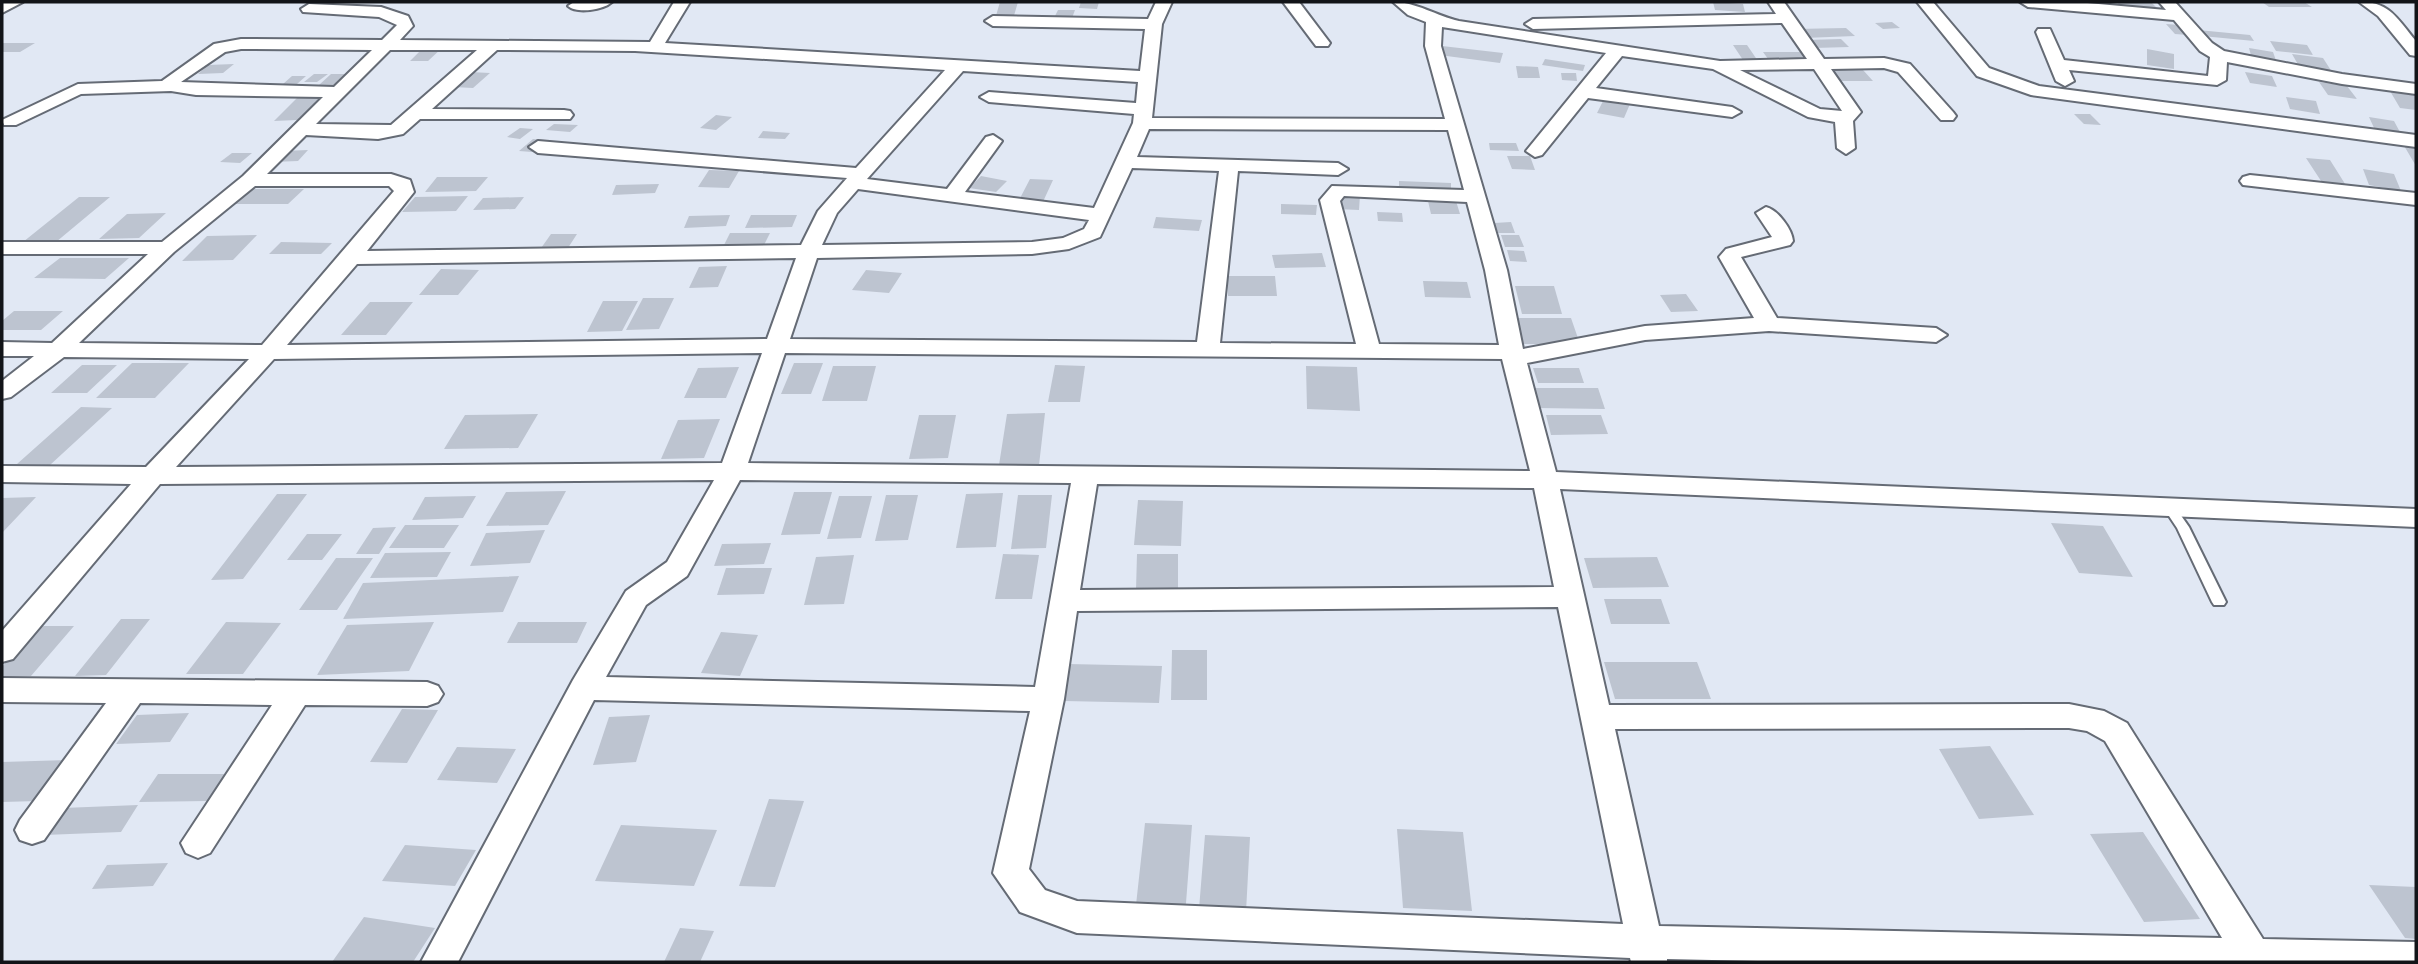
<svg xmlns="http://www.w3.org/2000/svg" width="2418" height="964" font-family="'Zilla Slab',serif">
	<rect width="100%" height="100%" fill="#e1e8f4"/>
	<path fill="#bdc4d0" d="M1000 2H1018L1013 19H995Z
		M1081 2H1099L1097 9 1079 8Z
		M1713 2 1743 4 1745 12 1715 10Z
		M2117 2H2151L2158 9 2121 7Z
		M2262 2H2304L2312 7H2269Z
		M1058 10H1075L1072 18H1054Z
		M1892 22 1900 28 1883 29 1875 23Z
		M2166 24 2180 25 2188 35 2175 34Z
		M1846 28 1855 36 1804 38 1795 29Z
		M2198 30 2250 35 2254 41 2202 36Z
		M1841 39 1849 47 1814 48 1806 40Z
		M2270 41 2307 45 2313 55 2276 51Z
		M2 43H35L20 52H2Z
		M1733 45H1747L1760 64 1745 63Z
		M1442 46 1503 53 1500 63 1439 55Z
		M423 48H442L428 61H410Z
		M2249 48 2273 52 2278 66 2253 63Z
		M2147 49 2174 54V69L2147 65Z
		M1763 52H1803L1811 63H1771Z
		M2292 54 2323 58 2332 72 2300 68Z
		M1545 59 1585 65 1583 71 1542 65Z
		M234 64 223 73 198 74 208 65Z
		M1516 66 1538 67 1540 78H1518Z
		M1826 70H1863L1873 81H1836Z
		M470 72 490 73 473 88 453 87Z
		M2245 72 2272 76 2277 87 2250 83Z
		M1561 73H1576L1577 81 1562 80Z
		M314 74H328L317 82H304Z
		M331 74H350L338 85H319Z
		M292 76H306L297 84H283Z
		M2319 82 2347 86 2357 99 2328 95Z
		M2390 91 2416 95V110L2400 108Z
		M300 95H323L297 120 274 121Z
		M2286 97 2316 101 2320 114 2290 109Z
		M1604 99 1630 104 1624 118 1597 113Z
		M2074 114H2090L2101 125 2084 124Z
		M716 115 732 117 716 130 700 128Z
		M2369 117 2394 121 2401 134 2375 130Z
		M554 124 578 125 570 132 546 130Z
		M520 128 533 129 520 139 507 137Z
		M763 131 790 133 785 139 758 138Z
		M533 139 546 140 532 152 519 151Z
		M1489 143H1516L1519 151 1490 150Z
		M2403 144 2416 146V166Z
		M308 150 298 161 273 162 284 151Z
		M232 153H252L240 163 220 162Z
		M1507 156H1530L1535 170 1512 169Z
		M2306 158 2330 160 2347 187 2323 184Z
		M2363 169 2394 174 2401 191 2369 185Z
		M709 170 739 171 729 188 698 187Z
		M981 176 1007 181 996 192 969 188Z
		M437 177H488L476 191 425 192Z
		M1030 179 1053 180 1041 206 1017 204Z
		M1399 181 1451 183V192L1399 189Z
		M659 184 655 193 612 195 616 185Z
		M246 189H304L288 204H229Z
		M1338 194 1360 195 1359 210 1337 209Z
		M468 196 456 211 402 212 415 197Z
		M79 197H110L56 242H23Z
		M524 197 515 209 473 210 483 198Z
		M1428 201H1456L1460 214H1431Z
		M1281 204 1317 205 1316 215 1281 214Z
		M1377 212 1402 213 1403 222 1378 221Z
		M166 213 139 238 99 239 127 214Z
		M730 215 726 226 684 228 689 216Z
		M751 215H797L792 227 745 228Z
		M1156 217 1202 220 1199 231 1153 228Z
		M1511 222 1515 233H1498L1494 223Z
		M730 233H770L762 249H722Z
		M551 234H577L566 251H539Z
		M257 235 233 260 182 261 207 236Z
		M1501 235H1519L1524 247H1505Z
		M281 242 332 243 321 254H269Z
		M1507 250 1524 251 1527 262 1510 261Z
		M1322 253 1326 267 1275 268 1272 255Z
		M60 258H129L105 279 34 278Z
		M727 266 718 287 689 288 699 267Z
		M441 269 479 270 458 295H419Z
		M866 270 902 273 889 293 852 290Z
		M1227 276H1275L1277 296H1228Z
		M1423 281 1467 282 1471 298 1425 297Z
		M1515 286H1554L1562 314H1522Z
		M1686 294 1698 311 1671 312 1660 295Z
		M643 298H674L659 329 626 330Z
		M603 301H638L622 331 587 332Z
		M370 302H413L386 335H341Z
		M14 311H63L41 330H2V321Z
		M1513 318H1571L1580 344H1521Z
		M132 363H189L155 398H96Z
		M794 363H823L811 394H781Z
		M82 365H117L87 393H51Z
		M1055 365 1085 366 1080 402H1048Z
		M833 366H876L867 401H822Z
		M1306 366 1357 367 1360 411 1307 409Z
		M739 367 726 398H684L698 368Z
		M1533 368H1579L1584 383H1538Z
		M1532 388H1598L1605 409 1538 408Z
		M81 407 112 408 50 465 17 464Z
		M1045 413 1039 465H999L1007 414Z
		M538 414 518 448 444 449 465 415Z
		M919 415H956L948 458 909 459Z
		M1546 415H1601L1608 434 1551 435Z
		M720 419 704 458 661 459 678 420Z
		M566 491 548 525 486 526 506 492Z
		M794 492H832L820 534 781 535Z
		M1003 493 996 547 956 548 966 494Z
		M277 494H307L243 579 211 580Z
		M886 495H918L908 540 875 541Z
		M1018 495H1052L1046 548 1011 549Z
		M476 496 463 518 412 520 425 497Z
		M839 496H872L861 538 827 539Z
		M36 497 2 533V498Z
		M1138 500 1183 501 1181 546 1134 545Z
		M2051 523 2103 526 2133 577 2079 573Z
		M405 525H459L444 548H389Z
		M396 527 379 554H356L373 528Z
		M545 530 530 563 470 566 486 533Z
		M307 534H342L322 560H287Z
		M771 543 764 564 714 566 722 544Z
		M451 552 437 577 370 578 385 553Z
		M1003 554 1039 555 1032 599H995Z
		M1137 554H1178V589L1136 590Z
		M854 555 844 604 804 605 816 557Z
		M1657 557 1669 587 1593 588 1584 558Z
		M336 558H373L337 610H299Z
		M726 568H772L764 594 717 595Z
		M519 576 503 612 343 619 363 583Z
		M1604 599H1661L1670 624H1611Z
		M121 619H150L106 675 75 676Z
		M226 622 281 623 243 674H186Z
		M434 622 409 671 317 675 347 625Z
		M518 622H587L577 643H507Z
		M37 626H74L31 676 2 677V667Z
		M721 632 758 635 740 676 701 673Z
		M1172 650H1207V700H1171Z
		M1604 662H1697L1711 699H1615Z
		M1068 664 1162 666 1159 703 1064 701Z
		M402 709 438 710 407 763 370 762Z
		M189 713 170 742 116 744 137 715Z
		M650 715 636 762 593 765 609 717Z
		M1990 746 2034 815 1979 819 1939 749Z
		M457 747 516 749 497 783 437 780Z
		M68 760 38 801 2 802V762Z
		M158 774H225L207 801 139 802Z
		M769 799 804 801 775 887 739 886Z
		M138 805 121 832 44 835 63 808Z
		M1145 823 1192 825 1185 916 1135 914Z
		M621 825 717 830 694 886 595 881Z
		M1397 829 1463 832 1472 911 1403 908Z
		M2143 832 2200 919 2144 922 2090 834Z
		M1205 835 1250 837 1246 912 1199 909Z
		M405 845 476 850 455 886 382 881Z
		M168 863 153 886 92 889 107 865Z
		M2369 885 2416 887V939L2405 938Z
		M364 917 435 928 413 962H332Z
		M680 928 714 931 700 962H664Z"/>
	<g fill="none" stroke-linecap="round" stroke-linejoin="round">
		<defs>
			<path id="service" d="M2169 503 2173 504 2189 527 2226 602 2224 605H2214L2212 602 2177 528 2163 507Z"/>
			<path id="minor" d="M2 2H23L2 13Z
				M574 2H612C603 10 577 14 568 6Z
				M674 2H690L665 43 1140 71 1145 29 993 26 985 21 993 16 1148 19 1156 2H1172L1162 24 1152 118 1445 119 1425 46 1426 22 1408 15 1393 2C1416 2 1437 16 1459 21L1720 61 1807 59 1782 23 1533 29 1525 24 1533 19 1776 14 1768 2H1784L1824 59 1884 58 1910 64 1953 112 1956 116 1953 120H1941L1898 72 1884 68 1831 69 1861 112 1853 121 1855 148 1846 154 1837 148 1835 122 1808 117 1713 69 1622 56 1596 88 1732 107 1741 112 1732 117 1588 98 1542 155 1535 157 1526 151 1606 53 1442 27 1441 46 1507 270 1523 349 1645 326 1754 318 1719 257 1726 249 1772 237 1756 213 1766 207C1778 210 1792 229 1793 241L1790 245 1741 257 1777 318 1936 328 1947 335 1936 342 1769 331 1645 340 1527 363 1556 472 2416 509V527L1560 489 1609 705 2069 704 2104 711 2127 723 2263 939 2416 942V962H1803L1667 959V962H1631L1630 958 1077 933 1020 912 993 873 1030 711 594 700 458 962H421L573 680 626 591 667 562 714 480 160 484 13 659 2 662V631L131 484 2 482V466L146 467 249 359 64 357 11 397 2 399V381L34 356H2V342L52 343 148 254H2V242H162L243 176 323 97 196 95 171 91 81 94 16 125H4L2 120 78 84 162 81 214 44 241 39 382 40 397 25 379 17 303 12 301 9 309 4 381 7 408 16 413 26 400 40 650 42ZM241 49 372 50 334 87 181 82 225 52ZM390 50H477L391 125 316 124ZM497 50 635 51 945 70 856 168 538 141 529 147 538 153 847 178 818 211 801 245 367 251 414 192 410 180 391 174H267L306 135 378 139 403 134 420 119H570L573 115 570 111 564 110 432 109ZM1814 69 1842 111 1820 109 1740 70ZM963 71 1138 82 1136 103 989 92 980 97 989 102 1134 114 1133 123 1094 208 965 192 1002 141 993 135 986 137 947 189 867 179ZM1149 129 1448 130 1464 190 1332 186 1320 200 1356 344 1220 343 1238 171 1338 175 1348 169 1338 163 1137 157ZM1132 168 1219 171 1197 342 790 339 817 258 1032 254 1069 249 1100 237ZM255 186H389L394 191 262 345 79 343 174 252ZM858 189 1089 220 1084 229 1063 238 1032 242 822 245 837 213ZM1344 196 1467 202 1485 270 1499 345 1379 344 1340 201ZM796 258 767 339 287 345 357 264ZM762 353 722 463 176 467 274 359ZM785 353 1502 359 1530 471 748 463ZM740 480 1071 483 1035 687 606 677 646 605 687 576ZM1097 484 1534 488 1554 587 1080 590ZM1558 607 1623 924 1077 901 1045 890 1029 869 1064 699 1077 611ZM2069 728 2087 731 2105 741 2222 938 1659 926 1615 729Z
				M1283 2H1299L1330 43 1328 46H1316Z
				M1917 2H1933L1989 68 2039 86 2416 135V147L2031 95 1977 76Z
				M2020 2H2076L2166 10 2159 2H2175L2212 43 2224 51 2342 74 2416 84V94L2342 84 2227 62 2226 80 2217 85 2069 70 2074 81 2065 86 2056 81 2036 32 2038 29H2050L2064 60 2208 76 2210 57 2200 51 2174 20 2028 7Z
				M2359 2C2390 1 2398 20 2416 41V56L2410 55 2378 16Z
				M2250 175 2416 193V205L2243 185 2240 181 2243 177Z
				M2 678 427 682 438 686 443 694 438 702 427 706 305 705 210 853 198 858 186 853 181 843 272 705 140 703 44 840 32 844 20 840 15 830 20 820 106 703 2 702Z"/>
		</defs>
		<use href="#service" stroke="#656b75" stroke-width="4"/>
		<use href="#minor" stroke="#656b75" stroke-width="4"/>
		<use href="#service" fill="#fff" fill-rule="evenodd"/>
		<use href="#minor" fill="#fff" fill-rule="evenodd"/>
	</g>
	<rect width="2418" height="964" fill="none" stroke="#121418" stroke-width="7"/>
</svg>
